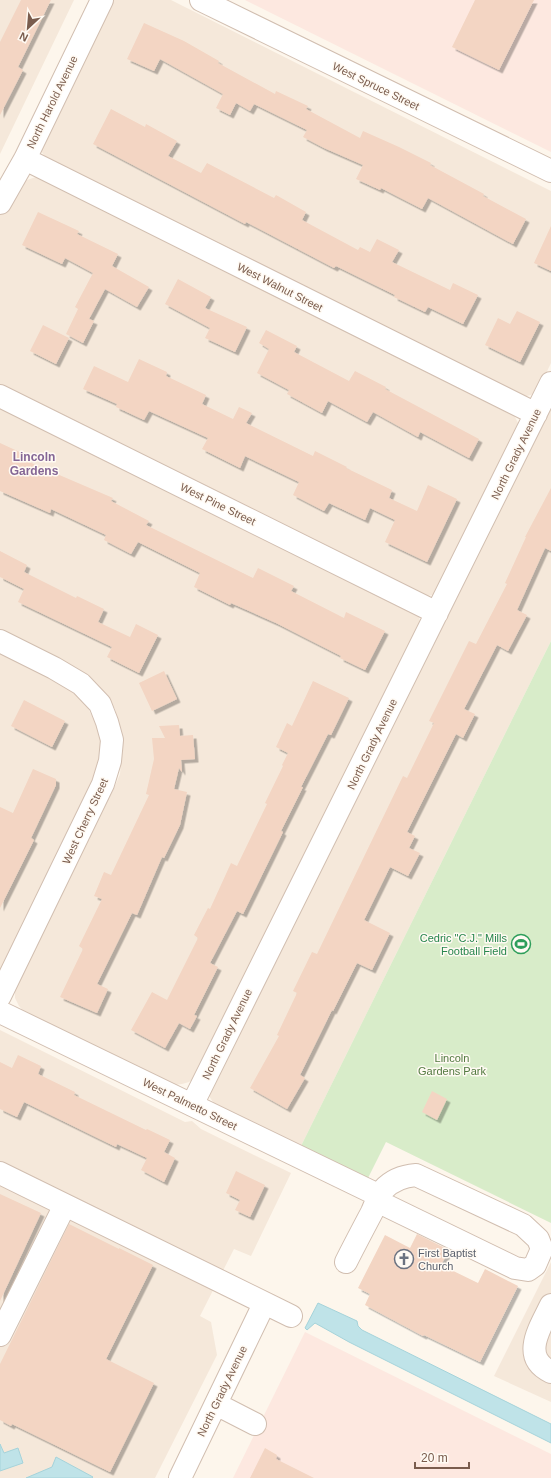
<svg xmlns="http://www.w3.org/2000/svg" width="551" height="1478" font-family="Arial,sans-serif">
	<defs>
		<filter id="shadow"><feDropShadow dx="3.5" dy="3.5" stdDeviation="0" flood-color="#0004"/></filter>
	</defs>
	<rect width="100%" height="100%" fill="#fdf6ec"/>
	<path fill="#f5e8da" d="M0 0H74L0 154Z
		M113 0H171L551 191V363L538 390 531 395 522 397 49 162 41 151Z
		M36 177 44 179 514 415 519 425 436 594 424 597 0 385V215L24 181Z
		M0 404 417 613 419 617 421 626 197 1077 189 1082 182 1084 175 1085 25 1013 19 1006 15 998V988L115 786 120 774 123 739 115 709 106 695 0 631Z
		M551 404V641L301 1146 215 1105 209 1096 210 1089Z
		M0 650 68 686 84 700 99 730 102 749 101 767 0 979Z
		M0 1030 185 1122 192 1121 201 1129 291 1173 251 1256 234 1249 200 1316 211 1322 217 1355 155 1478H0Z
		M551 1262V1402L494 1376Z"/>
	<path fill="#fde8e0" d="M245 0H551V152Z
		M305 1332 551 1454V1478H233Z"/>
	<path fill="#d8ecc9" d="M551 641V1223L386 1142 368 1178 301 1146Z"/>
	<path fill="#bfe3e8" stroke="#a5d3da" d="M318 1303 357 1321 358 1326 362 1330 551 1424V1443L349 1342 315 1323 307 1330 305 1328Z
		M0 1444 4 1453 18 1448 23 1463 0 1471Z
		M56 1457 93 1477 92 1478H26L52 1467Z"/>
	<path fill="#f3d5c3" filter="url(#shadow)" d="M21 0H51L18 67 23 70 0 115V42Z
		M475 0H534L499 70 452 47Z
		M144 23 184 41 219 61 218 63 275 94 276 91 308 106 306 109 360 138 363 131 399 147 431 163 430 165 484 194 483 196 526 219 513 244 428 198 422 209 381 188 380 190 356 179 363 165 324 148 303 137 307 130 254 104 250 111 236 103 230 115 216 108 223 94 160 59 154 71 127 59Z
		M111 109 145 127 146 124 177 141 168 156 201 173 207 163 274 198 276 195 306 212 302 220 358 250 360 247 370 252 377 239 399 250 392 262 450 290 453 283 478 295 463 324 428 307 425 312 394 297 395 295 336 266 334 268 246 222 245 224 93 144Z
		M38 212 79 231 77 234 118 254 112 266 149 287 137 307 105 289 89 319 94 321 83 343 66 334 78 309 75 307 93 273 65 258 62 264 22 245Z
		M551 226V271L534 263Z
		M178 279 211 297 205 308 247 327 235 352 205 338 210 328 165 304Z
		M517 311 540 322 520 362 485 345 498 318 510 324Z
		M43 325 69 338 56 364 30 351Z
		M266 330 297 346 294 352 349 381 355 371 386 387 385 389 479 439 469 458 420 432 418 437 373 412 367 422 328 401 322 413 287 394 289 390 257 373 269 349 259 343Z
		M139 359 167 372 166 376 206 395 202 404 233 419 239 407 252 413 246 423 313 456 315 451 347 467 346 468 392 490 389 498 417 511 428 485 457 499 427 562 385 542 395 520 370 508 365 520 329 503 324 511 293 495 299 482 245 456 240 468 202 449 208 438 149 411 144 420 116 407 117 404 83 389 94 366 128 382Z
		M0 443 24 454 22 459 113 498 111 501 149 521 146 525 253 578 258 568 294 586 291 591 344 618 346 612 385 631 365 670 340 658 341 656 276 623 231 603 230 605 194 587 200 573 138 542 131 554 104 540 106 535 51 509 50 513 0 491Z
		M551 488V551L545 548 517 610 527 615 508 651 497 645 464 709 475 714 463 738 456 734 407 832 415 836 409 848 420 853 408 876 390 867 364 920 390 933 372 970 357 963 333 1011 332 1010 300 1075 305 1078 287 1109 250 1088 279 1036 277 1035 297 993 293 991 312 952 317 954 403 776 407 778 434 723 429 721 469 641 476 644 507 584 505 583 526 537H525Z
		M0 551 27 565 24 572 76 598 77 596 104 609 98 622 130 637 136 624 158 635 139 673 107 657 112 647 18 602 24 589 0 577Z
		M164 671 177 699 152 711 139 683Z
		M313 681 349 698 331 735 328 734 301 787H303L281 831 283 832 243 914 237 911 210 963 218 967 194 1015 197 1016 190 1029 179 1023 165 1048 131 1030 152 992 167 1000 198 938 194 935 208 908 210 909 231 863 237 866 267 804 265 803 283 766 282 765 288 753 276 747 287 723 292 726Z
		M24 700 65 721 52 747 11 726Z
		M179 725 180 736 193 735 195 759 181 760 182 772 179 768 174 789 187 792 180 825 164 858 162 857 137 915 132 913 97 984 108 989 97 1013 60 997 83 949 79 946 102 899 94 896 104 872 111 875 149 795 146 794 154 759 152 738H165L159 726Z
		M33 769 56 779V785L31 838 34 840 0 908V807L13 813Z
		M18 1055 41 1066 38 1074 75 1092 74 1095 146 1130 147 1129 170 1140 164 1152 175 1158 164 1182 141 1170 147 1158 117 1144 116 1147 24 1102 17 1117 0 1109V1062L12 1068Z
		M432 1091 447 1099 437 1120 422 1112Z
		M236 1171 265 1185 250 1217 235 1210 240 1200 226 1193Z
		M0 1194 41 1213 0 1301Z
		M69 1224 119 1249V1248L153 1265 106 1359 154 1383 110 1472 12 1424 11 1426 0 1420V1364Z
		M417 1234 449 1250 441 1265 478 1283 485 1269 518 1286 480 1362 424 1335 423 1336 365 1305 370 1294 358 1288 385 1235 410 1248Z
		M265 1448 277 1455 276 1459 314 1478H250Z"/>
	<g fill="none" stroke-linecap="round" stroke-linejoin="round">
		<defs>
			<path id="minor" d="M201 0 551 171
				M25 159 536 414
				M0 203 25 159 102 0
				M0 396 437 613
				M0 641 54 668 81 684 100 704 107 722 112 740 110 761 103 784 0 996
				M0 1012 380 1196
				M192 1105 551 383
				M0 1173 291 1316
				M346 1262C354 1246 363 1229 372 1212 375 1205 378 1196 383 1190 392 1180 403 1176 416 1175L523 1225 538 1239 542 1249 535 1265 528 1270 515 1268 377 1201
				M551 1305C540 1328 520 1357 551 1372
				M0 1335 65 1205
				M216 1404 255 1424
				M180 1478 264 1304"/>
		</defs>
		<use href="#minor" stroke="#d1beb0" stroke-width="24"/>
		<use href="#minor" stroke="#fff" stroke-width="22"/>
	</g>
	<defs>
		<symbol id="stadium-ring" viewBox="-11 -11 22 22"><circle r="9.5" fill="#fffaf3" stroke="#2e9e5b" stroke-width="1.5"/><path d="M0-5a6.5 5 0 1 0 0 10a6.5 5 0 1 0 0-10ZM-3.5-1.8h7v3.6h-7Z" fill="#2e9e5b"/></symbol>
		<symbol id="church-ring" viewBox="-11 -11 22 22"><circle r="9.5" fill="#fffaf3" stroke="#6b7280" stroke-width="1.5"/><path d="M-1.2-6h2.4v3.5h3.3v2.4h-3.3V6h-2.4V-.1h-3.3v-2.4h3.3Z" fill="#6b7280"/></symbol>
	</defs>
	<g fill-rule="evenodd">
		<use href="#stadium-ring" x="510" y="933" width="22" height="22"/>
		<use href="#church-ring" x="393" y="1248" width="22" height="22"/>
	</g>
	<g text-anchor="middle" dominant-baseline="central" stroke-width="3" stroke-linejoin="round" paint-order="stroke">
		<g font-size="11" fill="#7a5c4d" stroke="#fffaf3">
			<text transform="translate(376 86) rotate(26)">West Spruce Street</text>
			<text transform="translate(52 102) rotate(-64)">North Harold Avenue</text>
			<text transform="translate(280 287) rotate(27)">West Walnut Street</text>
			<text transform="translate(516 454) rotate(-64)">North Grady Avenue</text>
			<text transform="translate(218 504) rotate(26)">West Pine Street</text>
			<text transform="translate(372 744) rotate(-64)">North Grady Avenue</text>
			<text transform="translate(85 821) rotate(-65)">West Cherry Street</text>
			<text transform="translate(227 1034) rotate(-64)">North Grady Avenue</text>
			<text transform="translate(190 1104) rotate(26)">West Palmetto Street</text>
			<text transform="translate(222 1391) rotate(-64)">North Grady Avenue</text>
		</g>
		<g font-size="11" fill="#27864d" stroke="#fffaf3" text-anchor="end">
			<text x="507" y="938">Cedric "C.J." Mills<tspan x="507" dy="13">Football Field</tspan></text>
		</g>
		<g font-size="11" fill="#537a41" stroke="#fffaf3">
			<text x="452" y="1058">Lincoln<tspan x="452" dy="13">Gardens Park</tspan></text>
		</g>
		<g font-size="11" fill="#5b616d" stroke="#fffaf3" text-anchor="start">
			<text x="418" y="1253">First Baptist<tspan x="418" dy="13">Church</tspan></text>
		</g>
		<g font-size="12" font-weight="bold" fill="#846695" stroke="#fffaf3">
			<text x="34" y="457">Lincoln<tspan x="34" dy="14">Gardens</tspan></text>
		</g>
	</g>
	<g transform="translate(28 28) rotate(206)" stroke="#fffaf3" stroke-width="3" paint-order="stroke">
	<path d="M0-3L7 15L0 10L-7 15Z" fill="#7a5c4d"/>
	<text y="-6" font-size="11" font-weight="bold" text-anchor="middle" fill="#7a5c4d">N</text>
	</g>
	<path d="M415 1462v6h54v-6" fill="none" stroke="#7a5c4d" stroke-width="2"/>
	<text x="421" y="1462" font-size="12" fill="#7a5c4d" stroke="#fffaf3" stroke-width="3" paint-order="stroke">20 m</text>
</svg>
